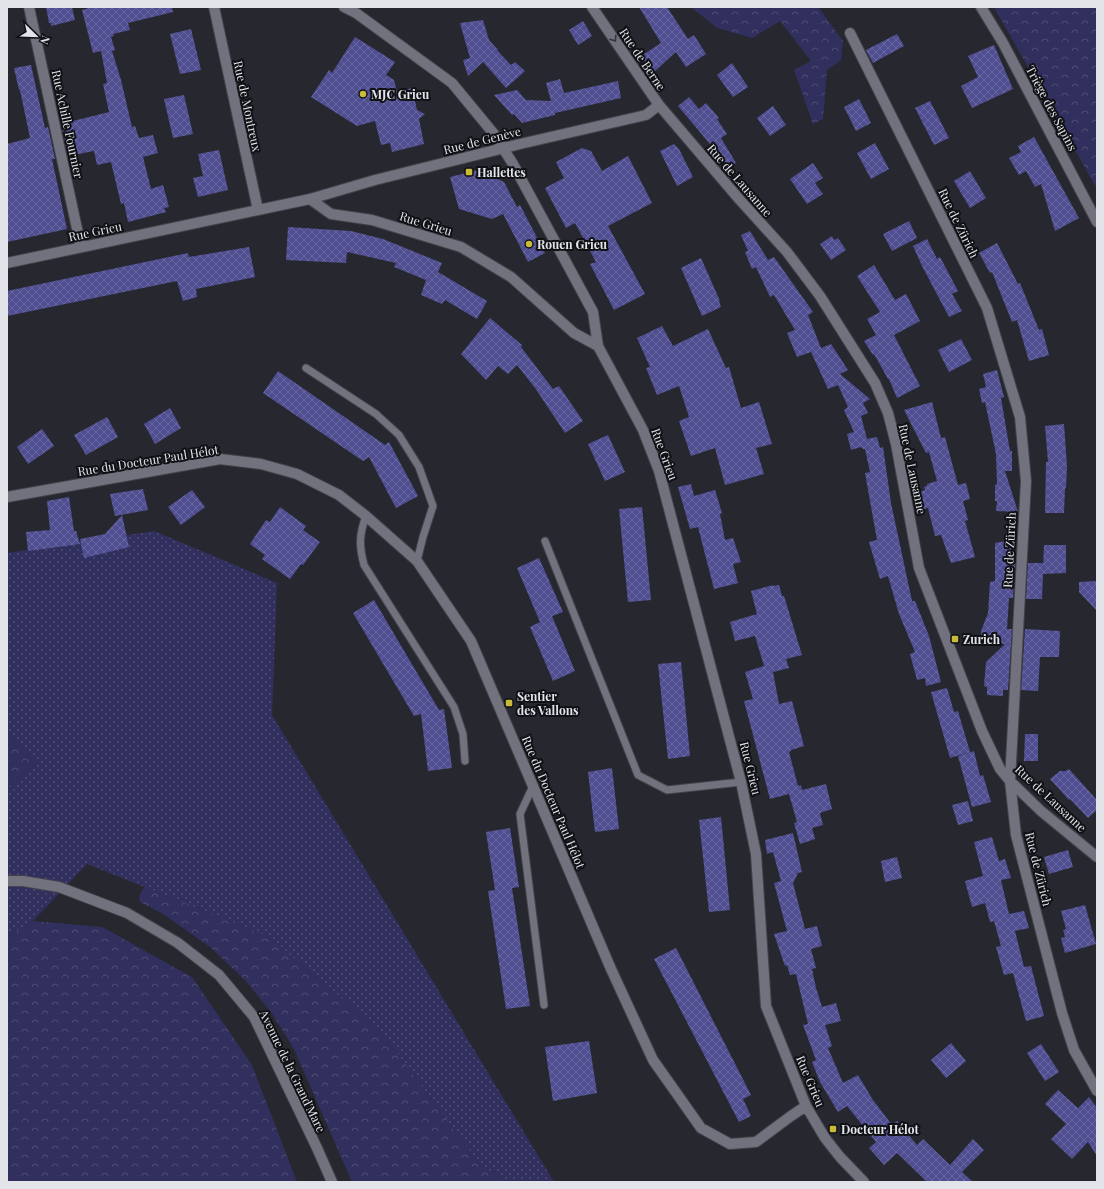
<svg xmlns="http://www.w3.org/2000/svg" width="1104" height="1189" font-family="'Playfair Display',serif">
	<defs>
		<pattern id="grass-dots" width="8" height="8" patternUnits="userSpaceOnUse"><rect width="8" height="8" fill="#312f5d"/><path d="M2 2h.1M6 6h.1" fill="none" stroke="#4f4d74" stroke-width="1.8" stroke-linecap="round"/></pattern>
		<pattern id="forest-crowns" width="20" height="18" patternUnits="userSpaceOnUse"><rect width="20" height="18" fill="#312f5d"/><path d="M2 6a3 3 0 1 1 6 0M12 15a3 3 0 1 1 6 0" fill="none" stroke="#4f4d74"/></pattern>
		<pattern id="building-cross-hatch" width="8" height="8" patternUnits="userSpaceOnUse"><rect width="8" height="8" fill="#4f4e91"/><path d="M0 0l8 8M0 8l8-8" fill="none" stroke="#6867a1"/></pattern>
	</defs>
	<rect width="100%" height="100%" fill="#272730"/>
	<path fill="url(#grass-dots)" d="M154 531 277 583 272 715 554 1182H511L481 1166 380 1030 267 936 87 864 33 921 7 937V788L38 763 7 730V553Z"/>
	<path fill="url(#forest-crowns)" d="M691 7H818L843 41 841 60 827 70 823 119 813 124 794 70 811 61 780 21 752 38 717 28Z
		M994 7H1097V189Z
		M7 730 38 763 7 788Z
		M145 887 267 936 380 1030 481 1166 511 1182H352L294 1049 271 1012 246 981 210 947 163 914 140 902C138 896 141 891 145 887Z
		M33 921 102 927 192 977 252 1065 297 1182H7V937Z"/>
	<path fill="url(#building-cross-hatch)" d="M46 7H72L75 20 51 26V23H49Z
		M93 7H172L173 12 128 23 130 30 113 34 114 36 111 37 115 50 112 51 121 80 132 127 135 126 139 138 153 135 158 153 143 157 151 189 163 185 169 207 164 208 166 212 128 222 124 203 121 204 111 162 97 165 94 151 68 156 61 124 109 112 103 84 107 83 101 51 93 53 82 10Z
		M639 7H667L688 39 694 35 706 54 686 67 676 52 653 73 641 56 661 43Z
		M483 20 489 40 497 49 499 48 497 50 511 65 515 62 525 71 506 88 483 62 468 76 463 60 470 58 460 23Z
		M583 21 592 36 578 45 569 30Z
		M191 29 201 70 180 74 170 34Z
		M897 34 904 46 873 63 866 50Z
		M355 37 395 62 386 75 394 80 397 92 412 88 417 110 425 114 419 119 424 144 392 152 390 143 381 145 375 121 357 126 311 97 329 70 332 73Z
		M994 45 1013 89 972 108 961 86 978 77 968 56Z
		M732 63 748 87 733 97 717 75Z
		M31 65 45 128 48 127 55 159H52L67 229 7 242V144L30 138 20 90H19L14 68Z
		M560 79 564 93 618 81 621 98 555 113V115L522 123 514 114 512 115 494 95 517 90 526 100 551 101 546 83Z
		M184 95 193 134 173 138 164 99Z
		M689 97 699 109 706 103 719 118 717 119 727 134 721 138 736 163 730 168 678 106Z
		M859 99 871 123 856 131 844 107Z
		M930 101 949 138 934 145 915 108Z
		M773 106 786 125 770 136 757 118Z
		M1034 137 1079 218 1055 231 1041 184 1035 187 1026 171 1019 175 1009 158 1021 152 1018 146Z
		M875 143 889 169 871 179 857 153Z
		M674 144 679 149 693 177 677 186 660 151Z
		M582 148 591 151 602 171 628 156 652 203 608 226 645 294 614 310 590 264 596 262 575 223 566 228 545 188 564 178 556 162Z
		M219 150 228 190 198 197 193 178 203 176 198 154Z
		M813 163 823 178 815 183 823 194 807 204 790 179Z
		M478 170 504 182 517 207 520 205 545 253 528 262 503 214 492 219 459 209 450 177Z
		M970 171 986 198 970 208 954 181Z
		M909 221 917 238 892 251 883 234Z
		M288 227 351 231 383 239 442 263 438 272 487 301 477 319 445 300 442 304 421 295 426 280 394 267 396 263 347 252 346 263 286 260Z
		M750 231 768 260 774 257 813 312 808 315 821 348 831 344 848 370 840 374 870 399 863 403 868 413 861 416 867 439 877 437 880 448 883 447 891 503 912 601H915L929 636 941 682 926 686 925 678 917 680 910 654 915 652 899 614 888 576 880 579 869 542 877 540 865 473 870 472 865 449H863L861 447 851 450 847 434 854 432 844 410 848 407 838 385 828 389 811 352 797 357 787 333 795 330 774 295 770 297 756 267 752 269 745 252 748 251 741 235Z
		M832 236 834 240 838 238 846 250 831 260 820 244Z
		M927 239 937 259 940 257 958 291 952 294 962 311 949 317 922 266 913 246Z
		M997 243 1018 284 1020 283 1039 330 1042 329 1049 355 1029 361 1017 320 1012 322 992 272 990 273 979 253Z
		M249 247 255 277 196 289 197 297 183 301 177 281 7 316V291L188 253 189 257Z
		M701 258 720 301H719L721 307 702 316 681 268Z
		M874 265 895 300 906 294 920 321 894 335 920 386 897 398 889 379H888L874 354 873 355 864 341 876 335 867 319 880 312 857 276Z
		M490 318 522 345 521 347 553 389 559 386 583 421 565 433 535 388 517 365 508 374 498 366 486 380 461 354Z
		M662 326 673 346 708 329 726 368 729 367 741 408 759 402 772 444 756 448 764 474 725 485 715 448 691 456 679 421 689 417 679 386 657 395 646 368 650 367 637 338Z
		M961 339 972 360 949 372 938 350Z
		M997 370 1004 397 1001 398 1010 451H1012V471H1005L1018 512 996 511 997 501H995V485L997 484 996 454 985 402 982 403 979 389 986 387 983 374Z
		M278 371 385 445 389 442 418 496 396 508 369 457 363 461 263 393Z
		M932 402 941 438 945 437 958 485 966 483 970 499 963 501 968 520 965 521 975 557 951 563 941 535 935 536 928 508 919 510 917 493 925 490 924 487 927 486V484L937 481 929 452 926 453 904 410Z
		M170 408 181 428 155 444 144 424Z
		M107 417 118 437 86 455 74 435Z
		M1064 424 1067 466 1066 488H1065L1064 513H1045L1046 462H1048L1045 426Z
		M42 429 54 446 28 464 17 447Z
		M608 435 625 472 605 481 588 444Z
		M691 484 694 496 715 490 722 513 720 514 725 540 733 538 741 562 733 564 738 583 714 589 698 527 690 529 678 487Z
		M143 489 148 510 115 516 110 494Z
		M192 490 205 507 181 525 168 507Z
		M69 497 74 531H76L80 544 28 551 26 532 50 530 47 501Z
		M280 507 306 526 303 530 320 542 303 565 301 564 290 579 262 559 265 555 250 544 266 520 270 522Z
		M642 507 651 600 628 602 619 509Z
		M122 515 129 547 84 558 80 539 105 534Z
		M1011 540V564H1015L1013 598H1009L1007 629H1012L1008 690H1003V696L987 695V687L984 686 986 662 1005 644 981 643V631L988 613 990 582 995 581V543Z
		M1044 545H1066V573L1043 574 1042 599H1026L1028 563H1043V569Z
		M539 558 563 612 552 616 575 671 553 681 530 627 540 622 517 568Z
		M1097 581V611L1079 592V582Z
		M773 585V586L779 585 782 596H784L802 655 786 659 789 668 773 672 779 704 792 701 804 746 791 750V751L789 752 798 786 801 785 802 790 826 784 832 809 820 813 823 825 812 828 815 839 800 844 794 823 797 822 789 794 770 799 744 701 753 699 745 672 764 666 755 636 735 641 730 622 757 614 751 591Z
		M374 600 439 710 444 709 452 768 428 771 421 714 414 716 353 613Z
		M1025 629 1060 631 1059 657H1040L1038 691 1021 690Z
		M681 662 690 756 668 759 658 664Z
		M947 688 954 712 958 711 970 752 950 758 931 692Z
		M1025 734H1038V761H1024Z
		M974 751 980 776 983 775 991 802 972 807 958 756Z
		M612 768 619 829 595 832 588 772Z
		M1069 769 1097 800V810L1088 818 1070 799 1069 800 1050 779 1060 771H1066Z
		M968 801 973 821 958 825 952 805Z
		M721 817 730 910 709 912 699 820Z
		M510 828 519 887 512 888 530 1006 506 1009 488 891 495 890 486 832Z
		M793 833 802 872 798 873 793 883 805 929 817 926 822 946 811 949 816 968 812 969 816 988 822 1007 836 1003 841 1021 825 1025 832 1046 828 1048 843 1083 858 1075 873 1100 892 1125 897 1121 917 1145 923 1139 950 1165 973 1139 984 1150 962 1172 973 1182H927L897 1153 884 1165 869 1148 876 1142 847 1106 838 1112 820 1082 812 1062 816 1060 803 1025 808 1024 796 974 790 975 787 965 785 966 774 934 787 931 774 883 781 881 773 852 767 854 765 840Z
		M992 837 999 861 1005 859 1011 878 1001 880 1009 914 1024 911 1029 928 1015 931 1024 967 1031 966 1044 1016 1026 1021 1013 973 1004 975 996 947 1001 946 994 921 990 922 985 903 972 907 965 881 983 876 974 842Z
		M1068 850 1073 867 1049 874 1044 857Z
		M897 857 902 878 885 882 881 861Z
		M1085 905 1096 944 1065 953 1061 938 1065 937 1063 930 1066 929 1061 911Z
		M676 948 751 1095 743 1099 751 1116 739 1122 654 959Z
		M589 1041 597 1093 553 1101 545 1047Z
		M951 1043 966 1061 946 1078 931 1060Z
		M1041 1044 1059 1072 1045 1081 1027 1053Z
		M1058 1090 1078 1108 1089 1097 1097 1108V1156L1088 1142 1072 1159 1051 1139 1066 1124 1045 1104Z"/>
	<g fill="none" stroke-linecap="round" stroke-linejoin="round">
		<defs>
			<path id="lane" d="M306 368 376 414 399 435 419 467 433 506 423 537 417 561
				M366 516C359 535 359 546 364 565L454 707 463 734 465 761
				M545 541 638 775 667 790 741 782
				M533 786 520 814 544 1005"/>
			<path id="street" d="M29 7 81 247
				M214 7 258 210
				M344 7 356 13 452 83 494 134 513 164 593 312 598 346
				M592 7 659 105 739 199 787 252 820 296 875 383 888 413 896 444 919 568 982 731 1000 769 1010 781 1041 811 1097 857
				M981 7 1003 43 1097 222
				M850 33 987 308 1020 417 1026 481 1010 781 1016 835 1062 1013 1074 1050 1097 1091
				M310 199 331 214 372 220 461 247 511 277 574 333 598 346 643 430 659 471 741 782 756 854 766 1006 806 1106 825 1138 840 1157 864 1182
				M7 263 310 199 375 180 520 144 646 115 659 105
				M7 497 220 459 261 464 297 474 339 495 366 516 417 561 471 641 611 969 653 1060 701 1128 730 1144 756 1142 791 1116 806 1106"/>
			<path id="secondary" d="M7 881H23L59 887 127 913 178 943 219 975 254 1017 317 1148 332 1182"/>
		</defs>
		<use href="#lane" stroke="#43434a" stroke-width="9"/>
		<use href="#street" stroke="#43434a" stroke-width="12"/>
		<use href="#secondary" stroke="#43434a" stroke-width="12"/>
		<use href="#lane" stroke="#71727d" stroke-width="7"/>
		<use href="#street" stroke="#71727d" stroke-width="10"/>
		<use href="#secondary" stroke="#71727d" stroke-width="10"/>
	</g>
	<defs><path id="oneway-chevron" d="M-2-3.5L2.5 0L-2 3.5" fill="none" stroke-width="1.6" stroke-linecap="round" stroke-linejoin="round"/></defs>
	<use stroke="#323339" href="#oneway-chevron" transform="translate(614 39) rotate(56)"/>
	<g fill="#c9ba3a" stroke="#101115" stroke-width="1.5">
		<circle cx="363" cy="94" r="4"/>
		<rect x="465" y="168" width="8" height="8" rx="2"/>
		<circle cx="529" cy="244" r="4"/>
		<rect x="951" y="635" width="8" height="8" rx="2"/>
		<rect x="505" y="699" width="8" height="8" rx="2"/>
		<rect x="829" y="1125" width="8" height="8" rx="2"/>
	</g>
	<g text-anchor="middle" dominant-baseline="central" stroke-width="4" stroke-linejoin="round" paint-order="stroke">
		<g font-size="12" fill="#e3e4ea" stroke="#101115">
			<text transform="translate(643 59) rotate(56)">Rue de Berne</text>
			<text transform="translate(248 106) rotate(78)">Rue de Montreux</text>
			<text transform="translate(1052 108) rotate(62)">Triège des Sapins</text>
			<text transform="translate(68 124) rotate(78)">Rue Achille Fournier</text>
			<text transform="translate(482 140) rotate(-14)">Rue de Genève</text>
			<text transform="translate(740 180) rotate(49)">Rue de Lausanne</text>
			<text transform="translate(426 223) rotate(17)">Rue Grieu</text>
			<text transform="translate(959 223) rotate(64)">Rue de Zürich</text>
			<text transform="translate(95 231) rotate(-12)">Rue Grieu</text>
			<text transform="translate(665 454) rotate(70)">Rue Grieu</text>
			<text transform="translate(148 460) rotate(-9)">Rue du Docteur Paul Hélot</text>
			<text transform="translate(913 469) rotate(78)">Rue de Lausanne</text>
			<text transform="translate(1009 550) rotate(-87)">Rue de Zürich</text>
			<text transform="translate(751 768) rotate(76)">Rue Grieu</text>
			<text transform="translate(1051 798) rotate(43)">Rue de Lausanne</text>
			<text transform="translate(554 802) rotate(67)">Rue du Docteur Paul Hélot</text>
			<text transform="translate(1039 869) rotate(76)">Rue de Zürich</text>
			<text transform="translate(293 1071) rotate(64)">Avenue de la Grand'Mare</text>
			<text transform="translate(811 1081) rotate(67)">Rue Grieu</text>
		</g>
		<g font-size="12" font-weight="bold" fill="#e3e4ea" stroke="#101115" text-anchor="start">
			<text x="371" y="94">MJC Grieu</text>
			<text x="477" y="172">Hallettes</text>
			<text x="537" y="244">Rouen Grieu</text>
			<text x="963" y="639">Zurich</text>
			<text x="517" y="696">Sentier<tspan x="517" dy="14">des Vallons</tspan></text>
			<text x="841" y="1129">Docteur Hélot</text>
		</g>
	</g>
	<rect width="1104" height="1189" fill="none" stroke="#e3e4ea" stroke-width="16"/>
	<g transform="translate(36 36) rotate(113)" stroke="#101115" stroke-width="3" paint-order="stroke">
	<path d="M0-3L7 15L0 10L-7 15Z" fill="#e3e4ea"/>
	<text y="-6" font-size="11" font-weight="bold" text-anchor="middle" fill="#e3e4ea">N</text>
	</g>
</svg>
